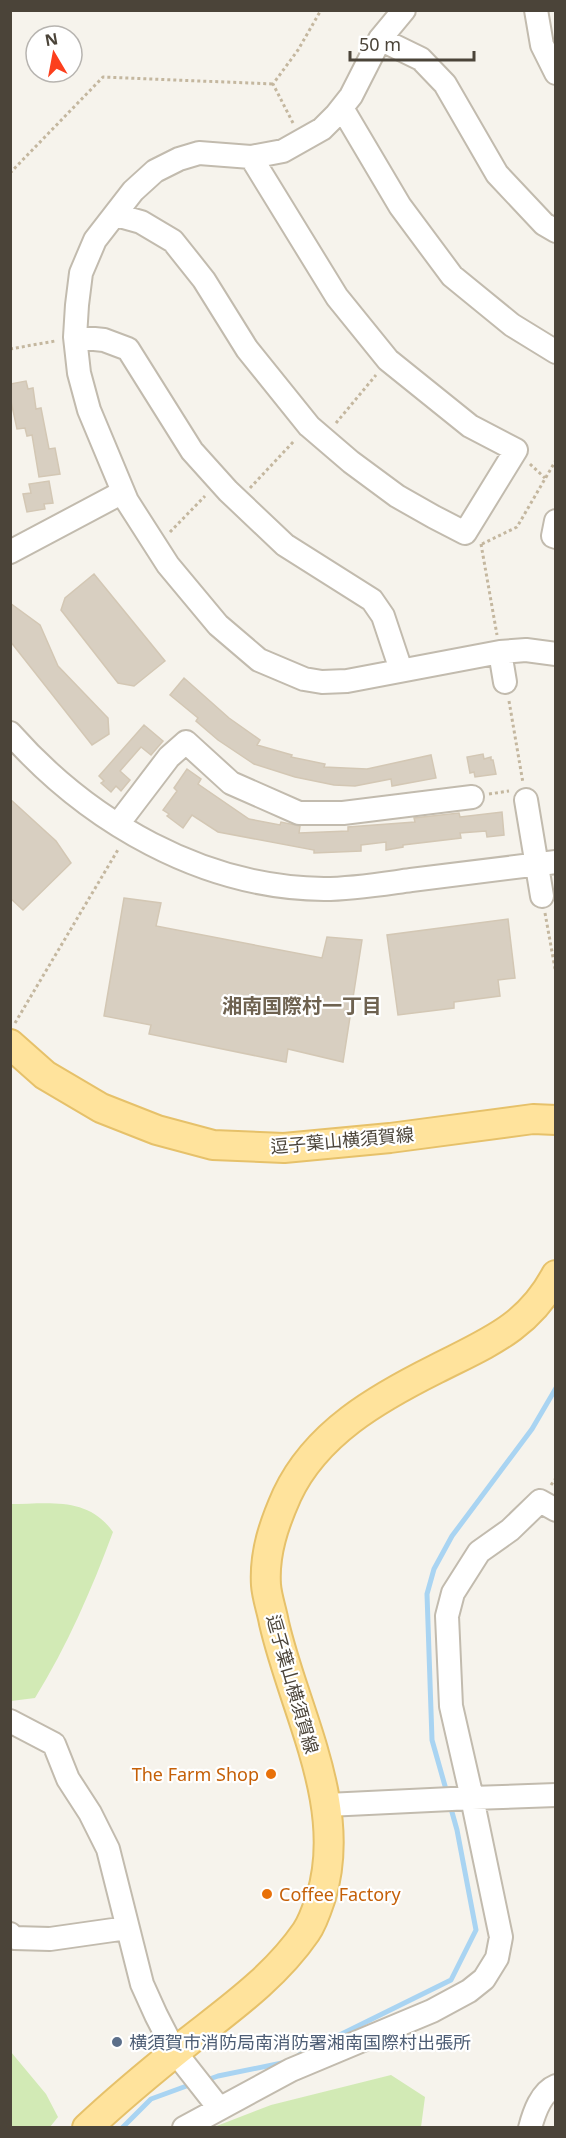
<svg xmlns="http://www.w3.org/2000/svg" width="566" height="2138" font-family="'Noto Sans','Noto Sans JP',sans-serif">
	<rect width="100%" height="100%" fill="#f6f3ec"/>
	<path fill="#d2eab5" d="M10 1504C49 1504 88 1496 113 1532 92 1589 67 1646 35 1698L11 1701Z
		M11 2052 46 2094 58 2117 50 2127H11Z
		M391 2075 425 2097 421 2127H214L271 2105Z"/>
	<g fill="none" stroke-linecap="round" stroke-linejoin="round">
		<path stroke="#a9d4f2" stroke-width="5" d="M447 1793 432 1740 427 1594 434 1569 452 1536 532 1429 556 1388
			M299 2055 451 1980 476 1930 457 1830 450 1805
			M204 2081 218 2076 282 2063
			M122 2128 151 2099 192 2084"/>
	</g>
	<path fill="#d8cfc1" stroke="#d3c7b4" stroke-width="1.5" d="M26 381 28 389 33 388 36 409 41 408 49 449 55 448 60 474 39 477 32 435 27 436 25 428 17 429 10 397V384Z
		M49 481 53 503 44 504 45 509 27 512 23 494 31 493 29 484Z
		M94 574 165 661 134 686 118 683 61 610 65 598Z
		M10 603 40 625 58 666 108 718 109 734 92 745 10 641Z
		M184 678 229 718 260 740 257 745 292 755 291 757 325 764 324 767 367 769 431 755 436 778 392 786 391 779 355 786 334 785 295 777 254 764 218 740 196 721 198 718 170 695Z
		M144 725 163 741 151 755 141 747 120 771 130 780 121 791 116 786 111 792 101 783 104 781 99 776Z
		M483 754 484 759 491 757V760H493L496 774 475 777 474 772 470 773 467 757Z
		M187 769 201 779 198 784 249 819 280 825 281 822 300 826 299 833 348 831V827L415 822 414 818 459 813 460 817 502 812 504 835 487 837 486 831 460 833 461 838 403 845V847L386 850V842L361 845V851L314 853V850L218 832 192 815 183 828 167 816 169 814 163 810 177 791 174 788Z
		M10 799 56 841 71 863 23 910 10 898Z
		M124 898 161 903 156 926 322 958 327 937 362 940 343 1062 288 1049 286 1062 149 1034 151 1025 104 1016Z
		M508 919 515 978 498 980 500 996 454 1002V1008L398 1015 387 935Z"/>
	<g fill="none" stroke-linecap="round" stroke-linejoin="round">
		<defs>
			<path id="minor" d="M404 10 380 39 351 96 336 115 322 129 283 151 251 157 199 153 179 159 155 171 133 191 95 240 81 273 77 305 75 337 79 373 89 410 127 501 168 565 218 625 259 660 304 679 322 682 347 681 500 652 526 650 556 654
				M536 10 542 45 556 73
				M380 39 421 59 445 84 497 174 544 224 556 231
				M342 108 400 206 452 276 512 325 556 352
				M116 215 141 222 173 241 204 280 247 349 309 426 351 462 397 496 434 517 465 533 516 450 470 426 388 360 337 297 251 157
				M75 337 104 340 128 349 192 451 228 491 285 545 372 600 383 616 401 670
				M556 521 553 536 556 537
				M10 552 123 492
				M500 652 505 682
				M10 733C89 822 203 888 324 889 353 889 382 884 411 880 459 874 507 868 556 862
				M526 800 542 896
				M118 824 169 757 186 742 231 783 299 813H343L472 797
				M10 1721 54 1744 68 1779 90 1813 108 1849 142 1984 156 2015 175 2052 219 2108
				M327 1805 472 1798 556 1795
				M10 1934 14 1938 50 1939 127 1928
				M184 2128 291 2070 432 2011 469 1991 484 1979 497 1958 501 1937 472 1798 451 1706 447 1616 453 1593 479 1552 510 1530 540 1501 556 1510
				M530 2128C534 2113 541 2092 556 2086"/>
			<path id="major" d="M10 1044 45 1075 101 1108 157 1130 213 1145 284 1148 390 1138 533 1119 556 1120
				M87 2128C120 2097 154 2069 189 2041 231 2008 275 1977 306 1932 313 1922 317 1909 321 1897 349 1805 294 1711 274 1623 272 1611 267 1598 266 1585 264 1553 274 1524 287 1495 316 1433 378 1398 436 1369 487 1343 528 1328 556 1275"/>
		</defs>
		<use href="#minor" stroke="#c2bbae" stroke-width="26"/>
		<use href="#major" stroke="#e6c16a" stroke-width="32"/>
		<path stroke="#c4b79f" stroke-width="3" stroke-dasharray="3 3" stroke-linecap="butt" d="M293 123 273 84 298 50 321 10
			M10 173 103 77 273 84
			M10 349 55 341
			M336 423 376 375
			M530 464 545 478
			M250 488 295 440
			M170 532 205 496
			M481 544 497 635
			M482 544 517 527 556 460
			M509 701 523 783
			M489 794 509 791
			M545 913 556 974
			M15 1023 119 848
			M551 1485 556 1478"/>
		<use href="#minor" stroke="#fff" stroke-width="22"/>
		<use href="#major" stroke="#ffe39c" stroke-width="28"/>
	</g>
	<g fill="#e8710a" stroke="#fff" stroke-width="2">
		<circle cx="271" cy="1774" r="6"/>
		<circle cx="267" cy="1894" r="6"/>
	</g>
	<circle fill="#5c6f8a" stroke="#fff" stroke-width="2" cx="117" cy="2042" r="6"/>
	<g text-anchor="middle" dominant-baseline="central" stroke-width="4.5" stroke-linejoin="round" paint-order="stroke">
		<g font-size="18" fill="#4b4439" stroke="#fff">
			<text transform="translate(342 1140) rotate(-5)">逗子葉山横須賀線</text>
			<text transform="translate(293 1684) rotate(74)">逗子葉山横須賀線</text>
		</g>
		<g font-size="18" fill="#c56008" stroke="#fff" text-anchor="end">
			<text x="259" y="1774">The Farm Shop</text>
			<text x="279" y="1894" text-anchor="start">Coffee Factory</text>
		</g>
		<g font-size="18" fill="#4e5e75" stroke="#fff" text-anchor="start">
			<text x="129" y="2042">横須賀市消防局南消防署湘南国際村出張所</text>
		</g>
		<g font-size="20" font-weight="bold" fill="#6e6250" stroke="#fff">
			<text x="302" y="1005">湘南国際村一丁目</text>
		</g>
	</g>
	<rect width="566" height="2138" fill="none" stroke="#4b4439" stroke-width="24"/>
	<g transform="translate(54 54) rotate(350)"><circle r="28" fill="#ffffff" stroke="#b7b4b0" stroke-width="1.5"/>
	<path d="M0-4.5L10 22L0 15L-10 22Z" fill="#fc3f1d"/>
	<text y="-9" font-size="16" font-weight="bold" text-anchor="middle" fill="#4b4439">N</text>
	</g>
	<path d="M350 51v9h124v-9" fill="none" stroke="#4b4439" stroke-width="3"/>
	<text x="359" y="51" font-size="18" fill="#4b4439" stroke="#ffffff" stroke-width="4.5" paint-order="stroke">50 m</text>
</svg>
